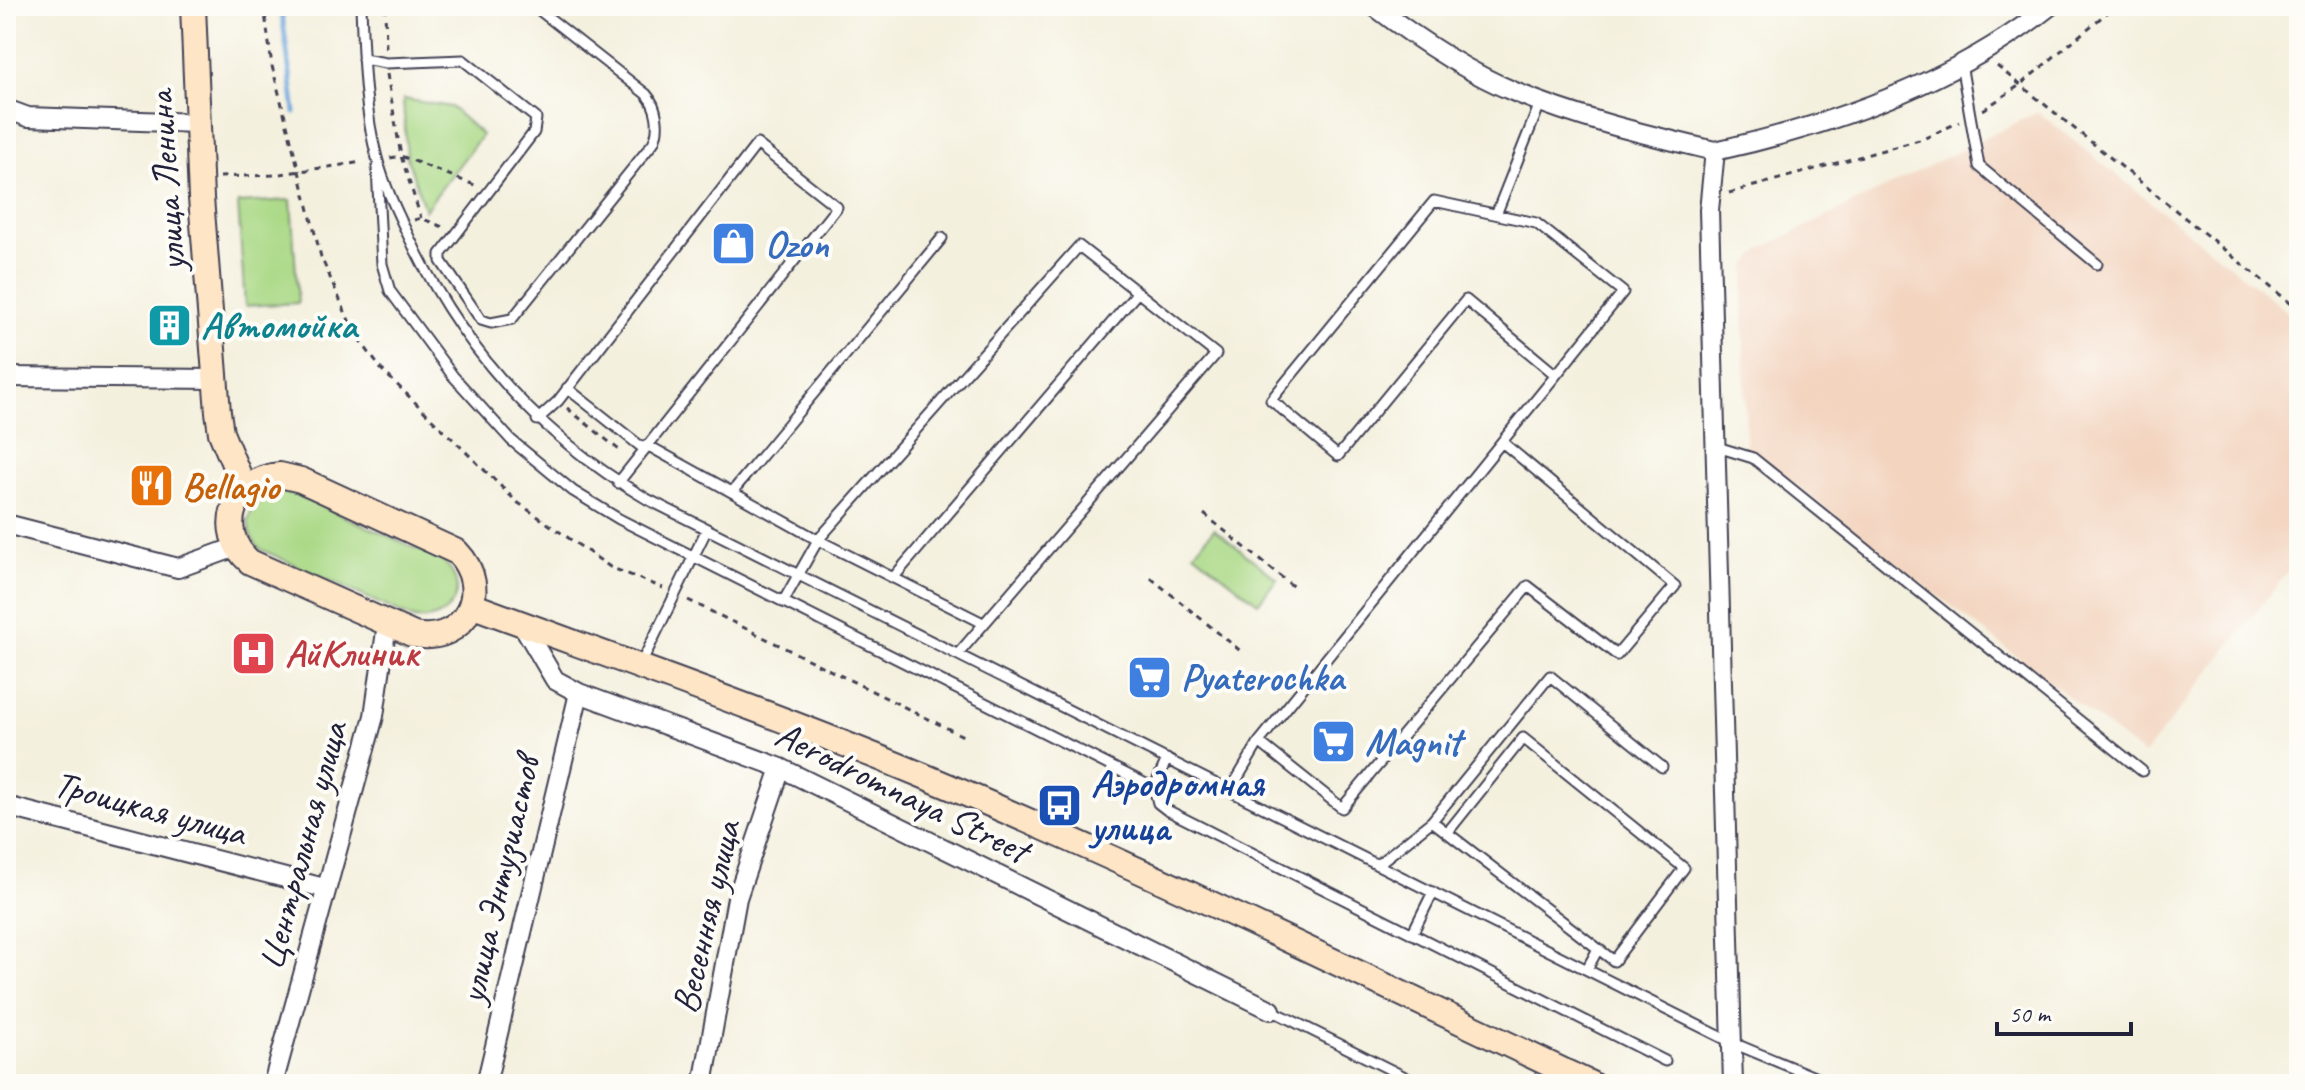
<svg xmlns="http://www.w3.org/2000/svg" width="2305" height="1090" font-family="Caveat,sans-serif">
	<rect width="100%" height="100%" fill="#fdfcf7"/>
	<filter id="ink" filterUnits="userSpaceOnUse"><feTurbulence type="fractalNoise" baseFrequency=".0125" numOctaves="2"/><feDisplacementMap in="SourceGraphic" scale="16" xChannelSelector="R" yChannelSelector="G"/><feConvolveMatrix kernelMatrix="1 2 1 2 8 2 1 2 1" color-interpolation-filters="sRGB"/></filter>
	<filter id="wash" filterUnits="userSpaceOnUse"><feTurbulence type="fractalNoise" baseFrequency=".006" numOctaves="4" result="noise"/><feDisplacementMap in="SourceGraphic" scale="32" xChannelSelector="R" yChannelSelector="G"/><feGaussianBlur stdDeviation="1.8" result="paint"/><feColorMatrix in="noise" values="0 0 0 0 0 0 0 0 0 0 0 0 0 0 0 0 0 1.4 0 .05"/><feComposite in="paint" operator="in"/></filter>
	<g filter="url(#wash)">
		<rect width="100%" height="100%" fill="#f4f0de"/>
		<path fill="#f3d4bf" d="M2038 112 2299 321V557L2144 755 1746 447 1743 300 1746 266 1761 249Z"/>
		<path fill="#aad986" stroke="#667e60" stroke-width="2" d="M403 99 451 107 482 135 425 210 407 158Z
			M291 200 298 303 245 306 238 203Z
			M279 492 294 494 442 560C472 587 452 623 414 619L260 549C239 527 248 497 279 492Z
			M1214 529 1277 579 1258 603 1194 553Z"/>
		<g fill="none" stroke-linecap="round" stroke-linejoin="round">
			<path stroke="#6ca5db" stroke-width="5" d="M281 6 295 112"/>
		</g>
	</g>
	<g filter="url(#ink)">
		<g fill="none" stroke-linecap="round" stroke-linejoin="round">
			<defs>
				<path id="lane" d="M361 6C363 56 364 109 377 158 384 185 397 212 409 237 462 349 539 436 647 499L1733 1043 1831 1084
					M363 59 386 63 463 60 536 118 534 132 441 254V261L481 320 491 323 512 319 653 143C661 128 657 106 646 94L534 6
					M1961 64 1979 166 2097 264
					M377 168 382 264 390 291 453 376 511 440 573 491 619 519 1154 788
					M1434 201 1536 223 1623 292 1556 375 1466 300 1338 456 1271 400Z
					M1497 212 1541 101
					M567 388 644 449
					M537 420 558 401 757 144 837 207 618 483
					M647 445 818 540 983 623
					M1714 446 1753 458 2142 771
					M732 492 942 238
					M893 578 1138 292
					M783 602 818 540 1079 246 1216 354 958 654
					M640 666 707 529
					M1259 742 1342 808 1528 586 1617 655 1675 586 1502 442
					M1167 759 1154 788 1158 803 1167 810 1665 1061
					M1230 791 1259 742 1556 375
					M1432 821 1614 961 1684 868 1523 738 1447 833
					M1377 865 1432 821 1550 676 1662 767
					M1412 934 1433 892
					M1587 969 1598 949
					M1271 1010 1419 1084"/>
				<path id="street" d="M1374 6C1416 38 1466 72 1515 92 1579 119 1648 135 1715 151
					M6 109 28 117 197 123
					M6 377 216 379
					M6 524 178 568 236 547
					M522 624 555 680 579 693 781 768 1271 1010
					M6 806 324 888
					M273 1084 374 716 387 624
					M486 1084 579 693
					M703 1084 737 898 781 768
					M1733 1084 1709 210 1715 151C1834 125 1955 82 2050 6"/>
				<path id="secondary" d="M193 6 201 198 218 412 221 433 245 490
					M280 475 301 480 457 552C493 589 466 645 414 635L250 562C214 531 233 479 280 475Z
					M471 605C623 661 775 714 924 776 1150 871 1370 979 1591 1084"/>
			</defs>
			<use href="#lane" stroke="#424153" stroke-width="13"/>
			<use href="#street" stroke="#424153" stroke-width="22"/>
			<use href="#secondary" stroke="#424153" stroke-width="28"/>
			<path stroke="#424153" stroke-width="3" stroke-dasharray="6 6" stroke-linecap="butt" d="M264 6 272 66 321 257 354 332 381 369 517 502 610 567 663 588
				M385 6 386 51
				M1997 66 2299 310
				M387 74 401 156 421 218
				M1983 110 2020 85 2115 6
				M390 158 401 156 477 186
				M220 177 273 175 363 162
				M1729 193 1923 139 1959 122
				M414 220 421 218 445 228
				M567 408 623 453
				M1204 514 1296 589
				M1151 578 1243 653
				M688 600 965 737"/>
			<use href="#lane" stroke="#fff" stroke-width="9"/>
			<use href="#street" stroke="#fff" stroke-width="18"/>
			<use href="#secondary" stroke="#fde5c5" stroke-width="24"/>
		</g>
	</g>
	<defs>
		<symbol id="shop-square" viewBox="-11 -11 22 22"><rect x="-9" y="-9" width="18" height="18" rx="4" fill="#3f7fe0" stroke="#fdfcf7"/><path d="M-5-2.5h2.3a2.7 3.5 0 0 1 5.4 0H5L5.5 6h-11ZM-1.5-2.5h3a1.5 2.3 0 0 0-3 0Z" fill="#fff"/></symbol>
		<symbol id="building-square" viewBox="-11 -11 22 22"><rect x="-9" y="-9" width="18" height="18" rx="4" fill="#0f9aa8" stroke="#fdfcf7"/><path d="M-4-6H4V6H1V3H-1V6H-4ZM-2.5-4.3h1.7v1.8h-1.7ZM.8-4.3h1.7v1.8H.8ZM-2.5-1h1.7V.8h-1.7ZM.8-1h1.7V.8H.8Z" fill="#fff"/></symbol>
		<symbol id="restaurant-square" viewBox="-11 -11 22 22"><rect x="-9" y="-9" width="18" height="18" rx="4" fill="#e8710a" stroke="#fdfcf7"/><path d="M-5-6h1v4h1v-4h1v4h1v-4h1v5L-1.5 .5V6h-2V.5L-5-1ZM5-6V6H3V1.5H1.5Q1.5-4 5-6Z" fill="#fff"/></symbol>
		<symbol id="hospital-square" viewBox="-11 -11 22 22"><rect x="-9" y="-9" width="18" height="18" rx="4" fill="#e0444e" stroke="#fdfcf7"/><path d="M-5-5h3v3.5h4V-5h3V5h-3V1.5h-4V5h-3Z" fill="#fff"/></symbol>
		<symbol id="supermarket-square" viewBox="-11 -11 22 22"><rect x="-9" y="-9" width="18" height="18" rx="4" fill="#3f7fe0" stroke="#fdfcf7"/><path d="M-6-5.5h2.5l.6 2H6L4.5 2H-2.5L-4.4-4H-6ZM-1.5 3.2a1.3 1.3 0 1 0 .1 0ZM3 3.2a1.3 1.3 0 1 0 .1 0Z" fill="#fff"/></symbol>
		<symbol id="bus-square" viewBox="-11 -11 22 22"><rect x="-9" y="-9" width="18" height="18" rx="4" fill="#1a4fb4" stroke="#fdfcf7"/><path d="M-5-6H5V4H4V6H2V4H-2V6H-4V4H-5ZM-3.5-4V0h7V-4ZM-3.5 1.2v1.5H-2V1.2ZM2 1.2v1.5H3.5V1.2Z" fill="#fff"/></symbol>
	</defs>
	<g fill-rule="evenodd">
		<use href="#shop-square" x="708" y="218" width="51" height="51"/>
		<use href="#building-square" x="144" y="300" width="51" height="51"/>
		<use href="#restaurant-square" x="126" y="460" width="51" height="51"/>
		<use href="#hospital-square" x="228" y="628" width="51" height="51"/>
		<use href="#supermarket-square" x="1124" y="652" width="51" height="51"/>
		<use href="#supermarket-square" x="1308" y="716" width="51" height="51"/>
		<use href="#bus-square" x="1034" y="780" width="51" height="51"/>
	</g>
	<g text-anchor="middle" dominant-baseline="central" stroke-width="8" stroke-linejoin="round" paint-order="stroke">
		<g font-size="38" fill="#22223b" stroke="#fdfcf7">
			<text transform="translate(166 181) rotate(-94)">улица Ленина</text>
			<text transform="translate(902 792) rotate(26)">Aerodromnaya Street</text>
			<text transform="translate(150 808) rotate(15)">Троицкая улица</text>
			<text transform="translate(302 846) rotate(-75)">Центральная улица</text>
			<text transform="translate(499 880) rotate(-77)">улица Энтузиастов</text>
			<text transform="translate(706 917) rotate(-77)">Весенняя улица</text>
		</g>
		<g font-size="38" font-weight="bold" fill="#366cbe" stroke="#fdfcf7" text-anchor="start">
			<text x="765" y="244">Ozon</text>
			<text x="1181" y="677">Pyaterochka</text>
			<text x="1365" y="742">Magnit</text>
		</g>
		<g font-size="38" font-weight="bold" fill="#0d838f" stroke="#fdfcf7" text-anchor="start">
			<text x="201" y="325">Автомойка</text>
		</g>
		<g font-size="38" font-weight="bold" fill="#c56008" stroke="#fdfcf7" text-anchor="start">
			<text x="182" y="486">Bellagio</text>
		</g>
		<g font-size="38" font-weight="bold" fill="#be3a42" stroke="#fdfcf7" text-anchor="start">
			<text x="285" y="653">АйКлиник</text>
		</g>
		<g font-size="38" font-weight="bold" fill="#164399" stroke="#fdfcf7" text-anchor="start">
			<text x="1091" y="783">Аэродромная<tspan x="1091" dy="44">улица</tspan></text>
		</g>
	</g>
	<rect width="2305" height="1090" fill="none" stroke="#fdfcf7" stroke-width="32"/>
	<path d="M1997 1022v12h134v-12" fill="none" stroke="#22223b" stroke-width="4"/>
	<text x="2009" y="1022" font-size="24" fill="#22223b" stroke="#fdfcf7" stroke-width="6" paint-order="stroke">50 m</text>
</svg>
